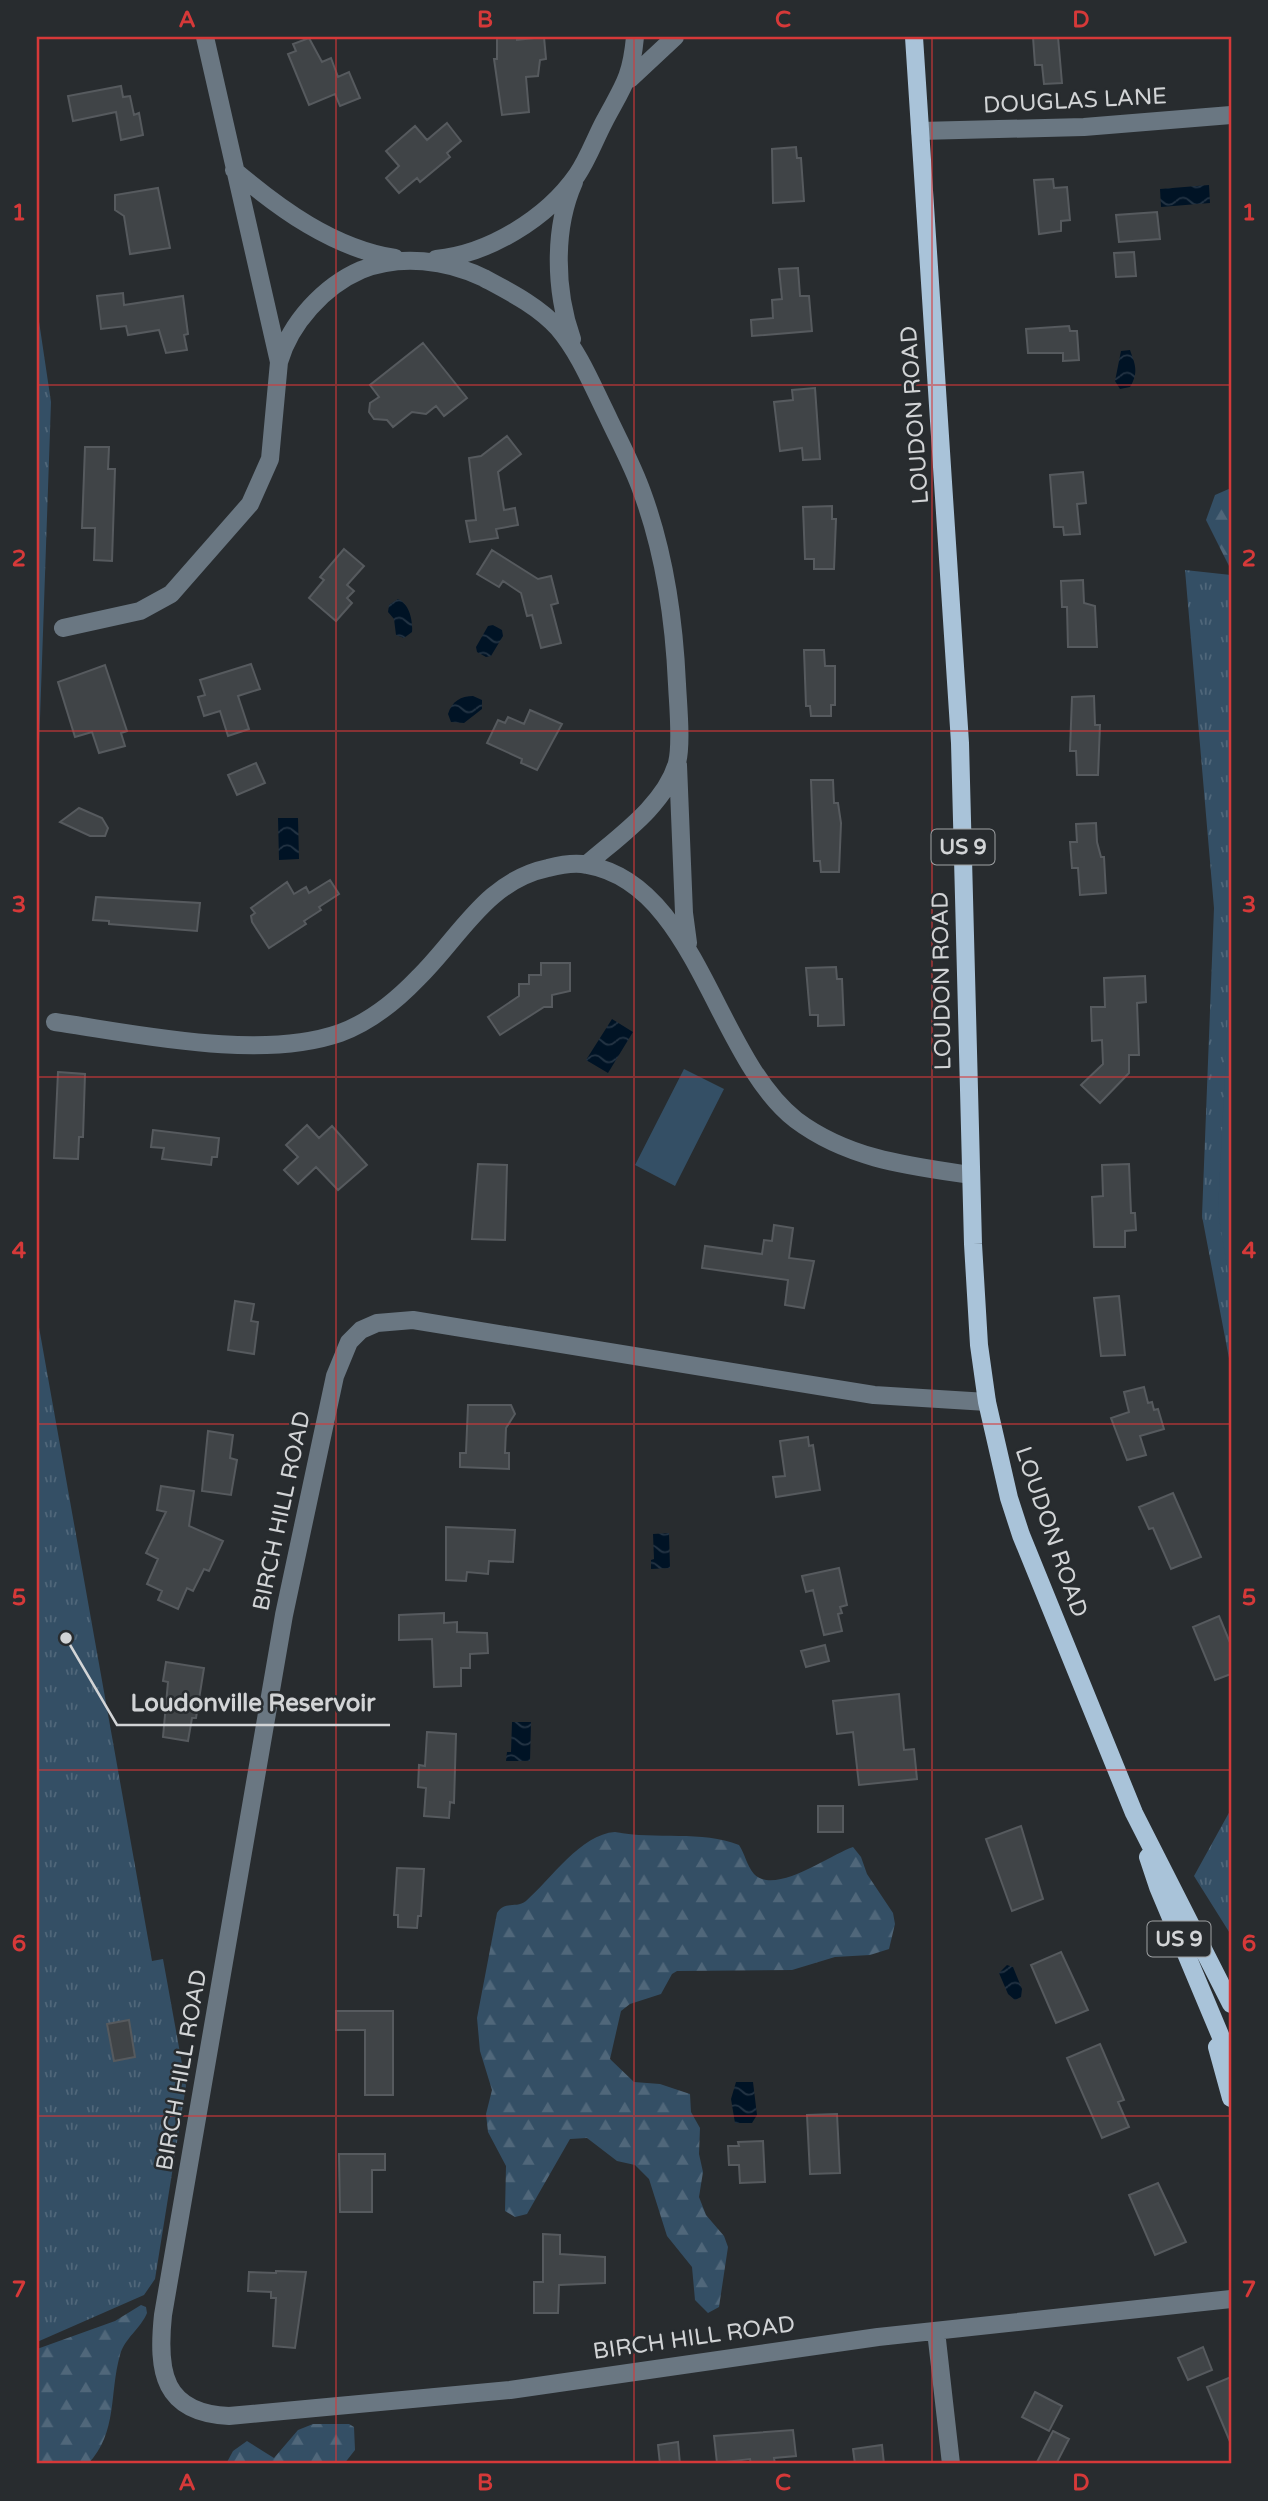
<svg xmlns="http://www.w3.org/2000/svg" width="1268" height="2501" font-family="'Varela Round',sans-serif">
	<defs>
		<pattern id="grass-tufts" width="24" height="20" patternUnits="userSpaceOnUse" patternTransform="scale(1.75)"><rect width="24" height="20" fill="#344f65"/><path d="M3 7l-1-3M5 7V3M7 7l1-3M15 17l-1-3M17 17v-4M19 17l1-3" fill="none" stroke="#50677a"/></pattern>
		<pattern id="forest-firs" width="22" height="20" patternUnits="userSpaceOnUse" patternTransform="scale(1.75)"><rect width="22" height="20" fill="#344f65"/><path d="M5 1l3.5 6h-7zM16 11l3.5 6h-7z" fill="#50677a"/></pattern>
		<pattern id="water-waves" width="16" height="10" patternUnits="userSpaceOnUse" patternTransform="scale(1.75)"><rect width="16" height="10" fill="#001325"/><path d="M0 5q4-4 8 0t8 0" fill="none" stroke="#243444"/></pattern>
	</defs>
	<rect width="100%" height="100%" fill="#282c2f"/>
	<path fill="url(#grass-tufts)" d="M37 308 51 402 37 805Z
		M1185 570 1231 575V1369L1202 1216 1214 908Z
		M37 1316 152 1961 163 1959 186 2086 155 2279 144 2295 37 2342Z
		M1231 1809V1935L1194 1876Z"/>
	<path fill="url(#forest-firs)" d="M1231 488V570L1206 520 1215 495Z
		M615 1832C656 1840 702 1830 739 1845 745 1854 747 1866 754 1874 775 1896 831 1854 853 1847L861 1857 867 1874 893 1913 895 1924 889 1949 870 1955 835 1957 792 1970 677 1971 672 1974 661 1994 630 2004 621 2011 610 2059 634 2082 660 2084 690 2094 691 2112 700 2128 699 2154 703 2172 699 2197 706 2215 724 2236 728 2247 719 2307 708 2313 695 2300 692 2267 667 2236 649 2179 635 2165 617 2161 587 2138 570 2139 527 2214 515 2217 505 2211 506 2166 488 2132 486 2114 492 2090 480 2051 477 2018 497 1913C505 1900 516 1909 526 1901 551 1879 581 1834 615 1832Z
		M141 2305 146 2307 147 2313C141 2328 124 2339 120 2355 109 2394 118 2432 88 2464H37V2349L115 2321Z
		M313 2424H349L354 2427 355 2450 344 2464H226L233 2451 247 2441 274 2458 298 2430Z"/>
	<path fill="#344f65" d="M1231 952V1290L1218 1212Z
		M684 1069 724 1089 675 1186 635 1165Z"/>
	<path fill="url(#water-waves)" d="M1209 185 1210 203 1161 207 1160 189Z
		M1130 350C1135 364 1139 372 1130 387L1120 389 1115 381 1121 351Z
		M398 599C410 604 413 622 412 632L404 638 396 635 394 619 388 612 389 605Z
		M493 625 502 630 503 636 491 656 486 657 477 652 476 647 488 626Z
		M473 696 482 700V709L464 723 451 722 448 714C452 701 461 696 473 696Z
		M278 818H298L299 859 279 860Z
		M612 1019 633 1032 608 1073 586 1060Z
		M669 1533 670 1568 651 1569V1560L654 1559 653 1534Z
		M512 1722H531L530 1761H506L507 1752H511Z
		M1007 1965 1013 1967 1022 1989 1021 1997 1015 2000 1008 1994 999 1973Z
		M736 2082H753L757 2115 752 2123H735L731 2099Z"/>
	<path fill="#404447" stroke="#565a5e" stroke-width="2" d="M497 37H517V40L544 37 546 59 540 60 538 76 526 77 529 112 502 115 494 59H497Z
		M1033 37H1058L1062 83 1044 84 1042 65H1035Z
		M309 38 322 62 331 58 338 77 349 72 360 98 340 106 335 94 309 105 288 54 296 51 293 44Z
		M121 86 123 97 130 96 134 115 139 113 143 135 121 140 116 112 73 121 68 96Z
		M447 123 461 141 447 153 450 157 420 182 417 178 399 193 386 178 399 166 386 151 415 126 427 140Z
		M796 147 797 158H801L804 201 773 203 772 149Z
		M1053 179 1054 188 1067 187 1070 220 1061 221V231L1039 234 1034 180Z
		M158 188 170 248 130 254 124 216 115 210V195Z
		M1157 212 1160 239 1119 242 1116 215Z
		M1134 252 1136 276 1116 277 1114 253Z
		M798 268 800 296H809L812 331 752 336 751 320 773 318 772 300 782 299 779 269Z
		M123 293 124 305 183 296 188 334 184 335 187 350 166 353 159 330 128 335 126 326 101 329 97 296Z
		M1069 326 1070 331H1077L1079 360 1063 361V353H1028L1026 329Z
		M423 343 467 398 444 416 436 406 426 414 412 412 393 427 387 420 374 419 369 412 370 403 379 397 370 385Z
		M815 388 820 459 803 460 802 448 780 451 774 402 793 400 792 390Z
		M507 436 521 454 498 472 504 510 515 508 518 525 496 529 498 538 470 542 466 521 476 520 469 458 481 456Z
		M85 447H109L108 469H115L112 561 94 560 95 528H82Z
		M1083 472 1086 503 1077 504 1080 534 1064 535 1063 527H1054L1050 475Z
		M832 506V519H836L834 569H814V559H805L803 507Z
		M344 549 364 566 347 585 354 591 347 598 352 603 336 621 309 598 324 580 320 577Z
		M492 550 538 579 551 576 558 603 551 605 561 643 541 648 532 615 527 616 521 593 503 581 499 587 477 574Z
		M1083 580 1084 603 1095 606 1097 647H1068L1067 607H1062L1061 581Z
		M804 650H824L825 666H835V705H831V716H811L810 706H806Z
		M251 664 260 689 238 696 249 729 228 736 220 711 204 716 198 697 205 695 200 680Z
		M105 665 127 731 121 733 125 746 99 753 92 732 75 737 58 682Z
		M1094 696 1095 725H1100L1098 775H1077L1076 751H1070L1072 697Z
		M530 710 562 724 537 770 521 763 522 759 487 743 498 720 505 723 508 717 524 724Z
		M256 763 265 783 237 795 228 775Z
		M811 780H833L834 803H838L841 823 839 872H821L820 861H814Z
		M79 808 102 818 108 828 105 836H90L60 822Z
		M1096 823 1097 842 1101 857H1104L1106 893 1080 895 1078 868H1072L1070 842H1077L1076 824Z
		M330 880 339 894 319 907 321 910 304 921 306 924 269 948 252 922 251 916 255 913 251 908 287 882 294 894 306 887 309 893Z
		M96 897 200 903 197 931 109 924V921L93 920Z
		M541 963H570V991L552 995V1007H544L500 1035 488 1017 519 996V984H529V975H541Z
		M836 967 837 979H842L844 1025 818 1026V1015H810L806 968Z
		M1145 976 1146 1002 1137 1003 1139 1055H1129V1073L1100 1103 1081 1085 1103 1064 1102 1040 1092 1041 1091 1007H1105L1104 978Z
		M58 1072 85 1074 83 1137H79L78 1159 54 1158Z
		M307 1125 319 1138 332 1126 367 1165 338 1190 316 1167 298 1184 284 1170 298 1157 286 1145Z
		M153 1130 219 1138 217 1157H212L211 1165 162 1159 164 1148 151 1147Z
		M478 1164 507 1165 505 1240 472 1239Z
		M1129 1164 1131 1213H1135L1136 1230 1125 1231V1247H1094L1092 1197 1103 1196 1102 1165Z
		M774 1225 793 1228 789 1258 814 1261 804 1308 785 1305 788 1280 702 1268 705 1246 762 1254 764 1240 772 1241Z
		M1119 1296 1125 1355 1101 1356 1094 1298Z
		M235 1301 254 1304 251 1321 258 1322 254 1354 228 1350Z
		M1144 1387 1148 1403 1152 1402 1154 1410 1158 1409 1164 1429 1140 1436 1146 1455 1127 1460 1111 1418 1129 1412 1124 1392Z
		M468 1405H511L515 1414 506 1428 505 1453H509V1469L460 1467V1453H466Z
		M208 1431 233 1435 230 1458 237 1460 231 1495 202 1491Z
		M808 1437 809 1446 813 1445 820 1490 776 1497 773 1477 785 1476 780 1441Z
		M161 1486 194 1491 189 1526 223 1541 209 1571 204 1569 193 1591 187 1588 178 1609 158 1600 162 1591 147 1584 158 1559 146 1553 166 1512 157 1510Z
		M1173 1493 1201 1557 1171 1569 1153 1528 1149 1529 1139 1507Z
		M446 1527 515 1530 513 1562 489 1561 488 1574 467 1572 466 1581 446 1580Z
		M839 1568 847 1605 840 1607 842 1613 838 1614 842 1631 824 1635 813 1590 806 1592 802 1576Z
		M444 1613V1623L457 1622V1632L487 1633 488 1653 470 1654V1668H461V1686L434 1687 432 1639 399 1640V1615Z
		M1219 1616 1231 1645V1674L1215 1680 1193 1627Z
		M825 1645 829 1661 806 1667 801 1651Z
		M166 1662 204 1668 196 1718H192L188 1741 163 1737 168 1682 163 1681Z
		M899 1694 904 1750 914 1749 917 1779 859 1785 853 1732 837 1734 833 1701Z
		M427 1732 456 1734 454 1803 450 1802 449 1818 424 1816 426 1788 418 1787 419 1765 425 1766Z
		M818 1806H843V1832H818Z
		M1021 1826 1043 1899 1012 1911 986 1839Z
		M397 1868 424 1869 421 1916H418L417 1928 398 1927V1915H394Z
		M1061 1952 1088 2010 1056 2023 1031 1965Z
		M336 2011H393V2095H365V2030H336Z
		M129 2020 135 2057 114 2061 107 2024Z
		M1100 2044 1124 2100 1118 2102 1129 2127 1102 2138 1067 2058Z
		M837 2114 840 2173 810 2174 807 2115Z
		M763 2141 765 2182 740 2183 739 2165H729L728 2146H739L738 2142Z
		M339 2154H385V2170H372V2212H340Z
		M1158 2183 1186 2242 1155 2255 1129 2195Z
		M543 2234 560 2235V2254L605 2257V2283L559 2285 558 2313H534V2282H543Z
		M276 2271 306 2272 295 2348 273 2346 276 2298H271V2292L248 2291 249 2272 276 2273Z
		M1203 2347 1212 2370 1188 2380 1178 2358Z
		M1231 2377V2444L1207 2387Z
		M1035 2392 1062 2406 1049 2431 1022 2417Z
		M793 2430 796 2456 774 2458 775 2464H751L750 2459 717 2463 714 2436Z
		M1053 2431 1069 2439 1056 2464H1036Z
		M678 2442 680 2464H660L658 2445Z
		M882 2445 884 2464H855L853 2449Z"/>
	<g fill="none" stroke-linecap="round" stroke-linejoin="round">
		<path stroke="#6a7782" stroke-width="18" d="M630 79 675 37
			M920 131 1084 127 1231 115
			M234 170C280 209 333 248 395 258
			M436 259C489 254 547 218 577 175 588 159 595 139 604 122 623 86 631 79 635 37
			M572 339C555 291 553 229 574 182
			M279 362C290 323 324 286 361 270 400 254 447 260 484 278 510 292 538 306 558 328 580 354 592 385 607 415 619 441 633 466 642 492 665 554 674 618 677 684 678 705 682 744 677 763 665 805 618 837 587 864
			M63 628 140 611 171 594 250 504 270 459 279 362 205 37
			M678 765 684 913 688 943
			M55 1022C138 1034 260 1061 340 1033 370 1022 396 1001 418 978 460 937 486 881 548 868 560 865 575 862 587 865 697 884 715 1057 796 1120 848 1159 909 1166 971 1175
			M987 1402 874 1395 413 1320 377 1323 361 1330 349 1342 335 1376 284 1615 163 2315C157 2372 163 2413 229 2416L510 2390 878 2337 1231 2299
			M936 2331 951 2464"/>
		<path stroke="#a9c3d9" stroke-width="18" d="M914 37 960 743 973 1244 979 1345 987 1402 1009 1498 1021 1535 1134 1813 1231 2004
			M1148 1857 1158 1887 1231 2061
			M1217 2047 1231 2098"/>
	</g>
	<path fill="none" stroke="#d63939" stroke-width="2" stroke-opacity="0.55" d="M336 37V2464M634 37V2464M932 37V2464M37 385H1231M37 731H1231M37 1077H1231M37 1424H1231M37 1770H1231M37 2116H1231"/>
	<g text-anchor="middle" dominant-baseline="central" stroke-width="5" stroke-linejoin="round" paint-order="stroke">
		<g fill="#282c2f" stroke="#9fa2a4" stroke-width="2">
			<rect x="931.5" y="829.5" width="63" height="35" rx="5"/>
			<rect x="1147.5" y="1921.5" width="63" height="35" rx="5"/>
		</g>
		<g font-size="21" font-weight="bold" fill="#d2d4d6">
			<text x="963" y="847">US 9</text>
			<text x="1179" y="1939">US 9</text>
		</g>
		<g font-size="23" fill="#d2d4d6" stroke="#282c2f">
			<text transform="translate(1075 101) rotate(-3)">DOUGLAS LANE</text>
			<text transform="translate(915 415) rotate(-94)">LOUDON ROAD</text>
			<text transform="translate(942 981) rotate(-91)">LOUDON ROAD</text>
			<text transform="translate(282 1511) rotate(-78)">BIRCH HILL ROAD</text>
			<text transform="translate(1051 1532) rotate(71)">LOUDON ROAD</text>
			<text transform="translate(182 2070) rotate(-80)">BIRCH HILL ROAD</text>
			<text transform="translate(694 2338) rotate(-8)">BIRCH HILL ROAD</text>
		</g>
	</g>
	<path fill="none" stroke="#d2d4d6" stroke-width="2.5" d="M66 1638L117 1725H390"/>
	<circle fill="#d2d4d6" stroke="#282c2f" stroke-width="2.5" cx="66" cy="1638" r="7"/>
	<g font-size="24" text-anchor="middle" font-weight="bold" fill="#d2d4d6" stroke="#282c2f" stroke-width="5" stroke-linejoin="round" paint-order="stroke">
		<text x="253" y="1711">Loudonville Reservoir</text>
	</g>
	<rect width="1268" height="2501" fill="none" stroke="#282c2f" stroke-width="77"/>
	<rect x="38" y="38" width="1192" height="2424" fill="none" stroke="#d63939" stroke-width="2.5"/>
	<g font-size="23" text-anchor="middle" font-weight="bold" fill="#d63939">
		<text x="187" y="27">A</text>
		<text x="485" y="27">B</text>
		<text x="783" y="27">C</text>
		<text x="1081" y="27">D</text>
		<text x="19" y="220">1</text>
		<text x="1249" y="220">1</text>
		<text x="19" y="566">2</text>
		<text x="1249" y="566">2</text>
		<text x="19" y="912">3</text>
		<text x="1249" y="912">3</text>
		<text x="19" y="1258">4</text>
		<text x="1249" y="1258">4</text>
		<text x="19" y="1605">5</text>
		<text x="1249" y="1605">5</text>
		<text x="19" y="1951">6</text>
		<text x="1249" y="1951">6</text>
		<text x="19" y="2297">7</text>
		<text x="1249" y="2297">7</text>
		<text x="187" y="2490">A</text>
		<text x="485" y="2490">B</text>
		<text x="783" y="2490">C</text>
		<text x="1081" y="2490">D</text>
	</g>
</svg>
